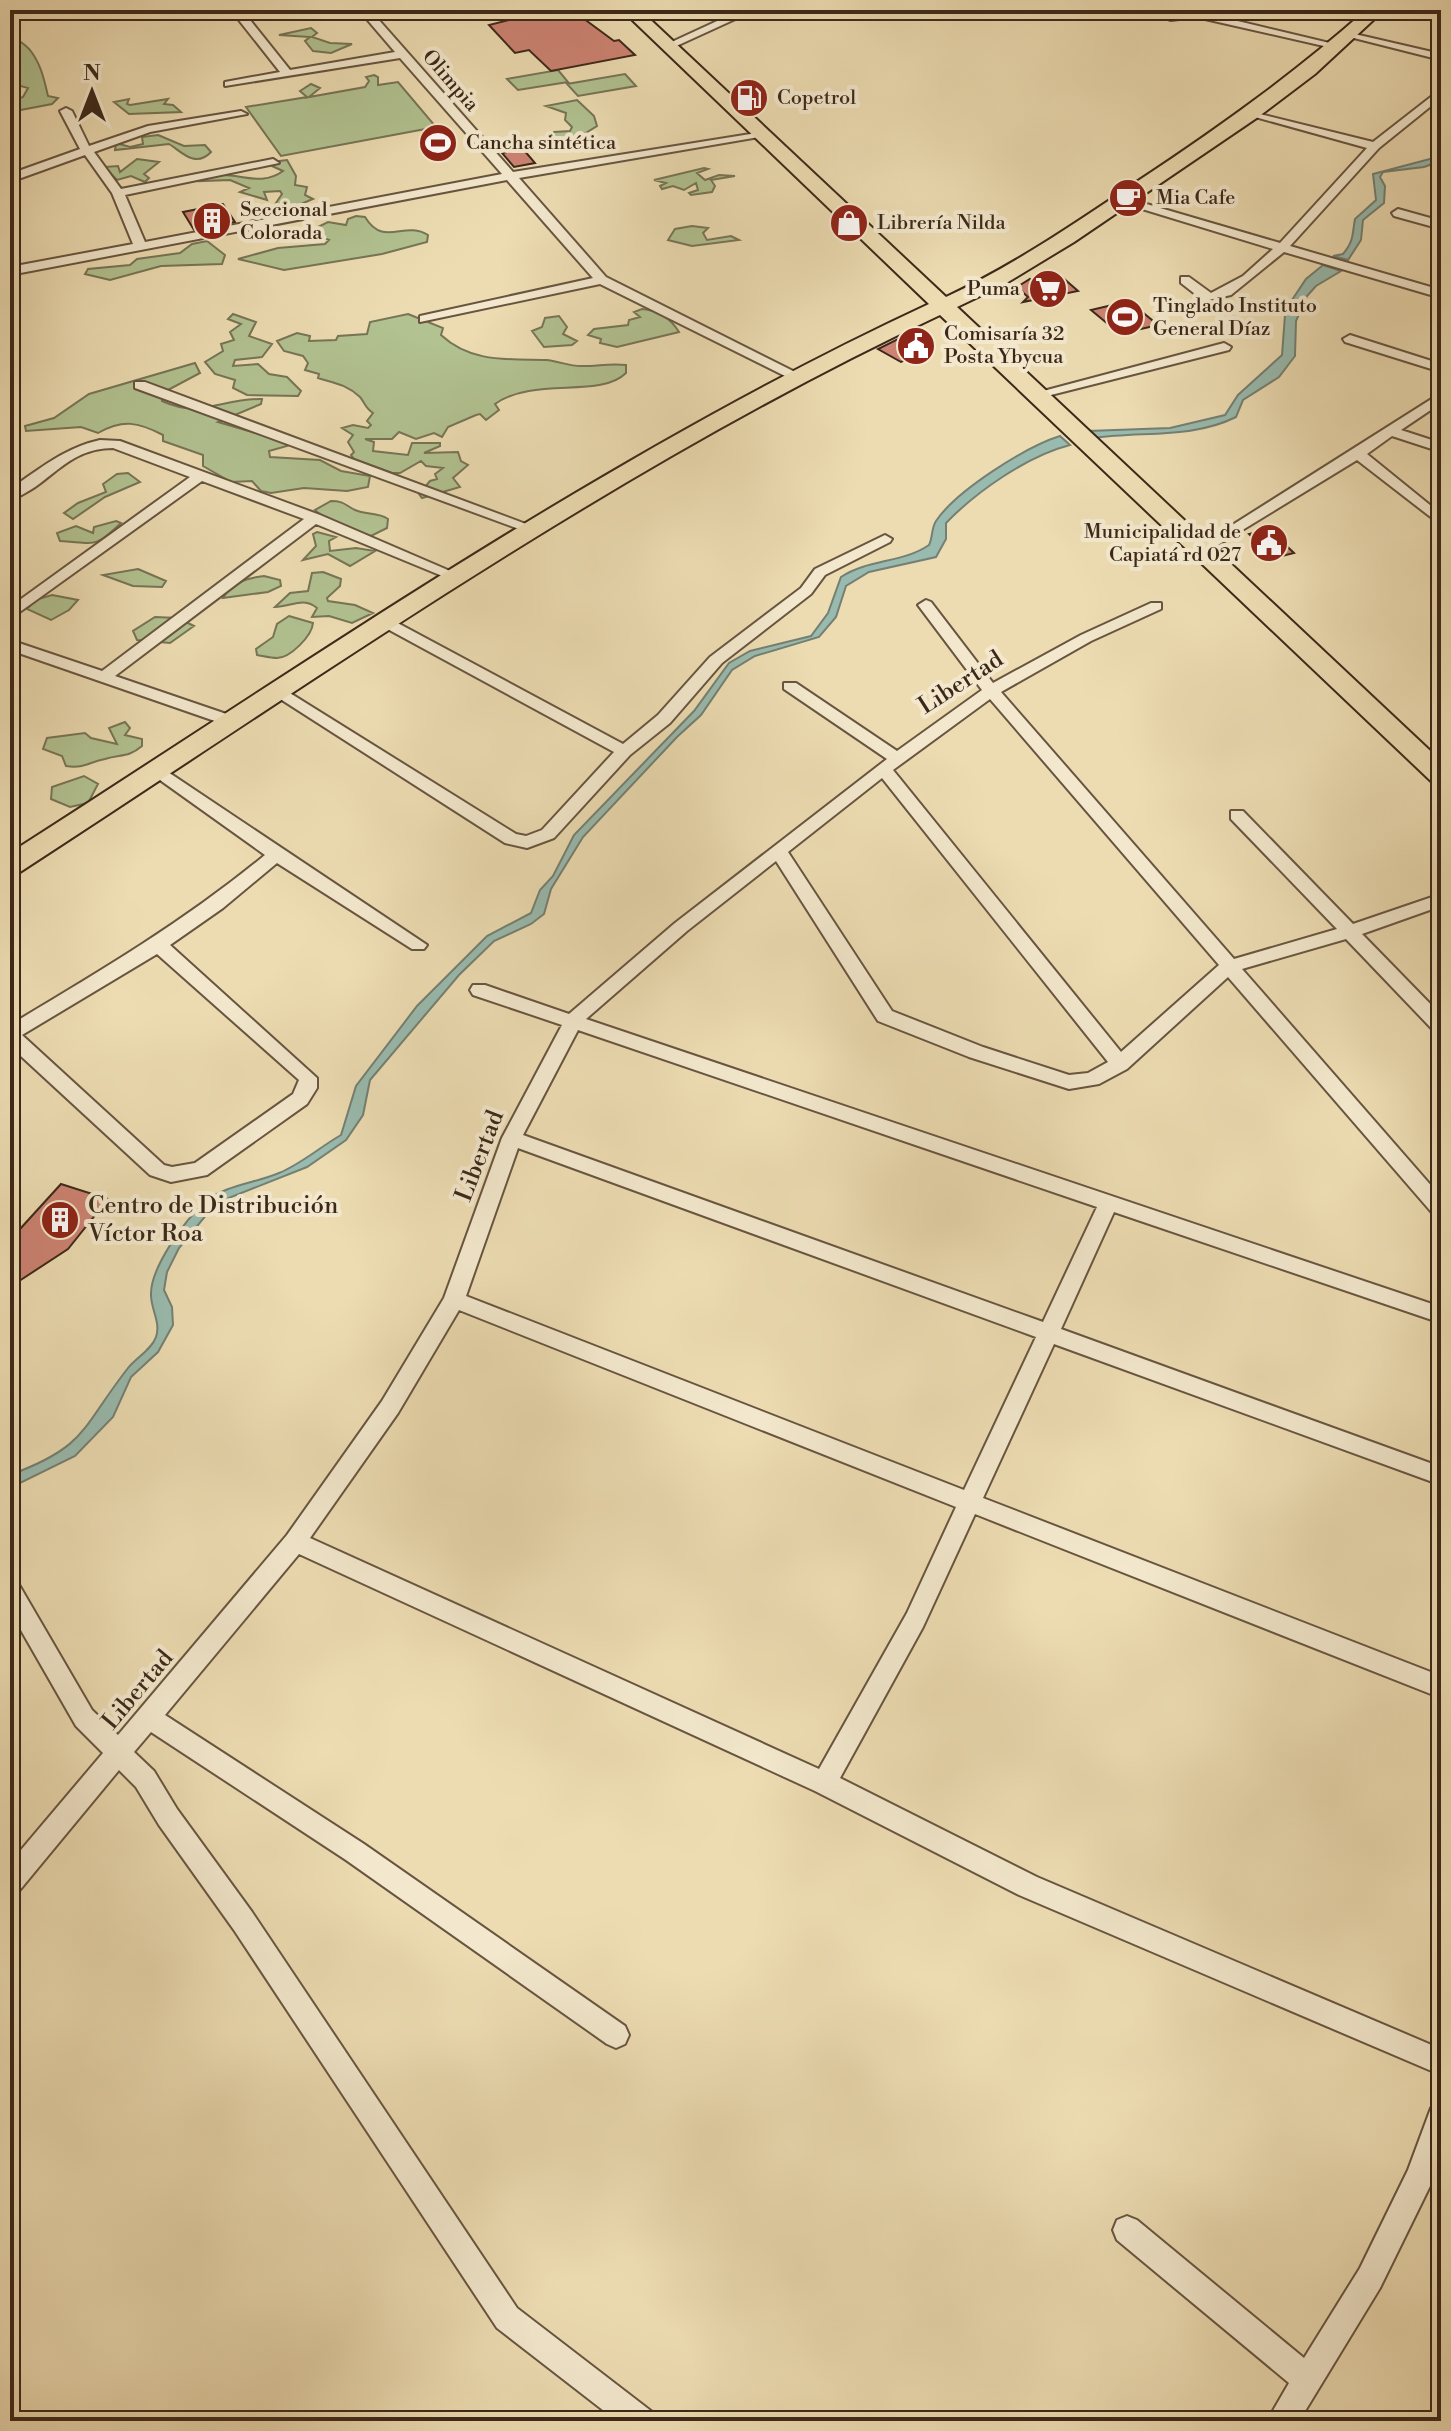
<svg xmlns="http://www.w3.org/2000/svg" width="1451" height="2431" font-family="'Libre Bodoni',serif">
	<rect width="100%" height="100%" fill="#eddcb2"/>
	<filter id="stains"><feTurbulence type="fractalNoise" baseFrequency=".0025" numOctaves="4"/><feColorMatrix values="0 0 0 0 .2 0 0 0 0 .09 0 0 0 0 .02 0 0 0 .5 -.17"/></filter>
	<radialGradient id="worn" r=".72"><stop offset=".6" stop-color="#630" stop-opacity="0"/><stop offset="1" stop-color="#630" stop-opacity=".3"/></radialGradient>
	<path fill="#b2c291" stroke="#777556" stroke-width="2" d="M311 28 317 33 312 37 330 43 352 44 331 53 313 51 305 41 310 37 279 35Z
		M10 32C16 40 24 43 30 50 41 64 44 79 48 96L58 98 52 104 10 112V102L23 97 28 88 10 83Z
		M558 70 568 82 518 90 507 79Z
		M625 74 636 86 578 96 567 84Z
		M374 75 378 77V85L398 82 436 127 281 156 246 107 307 97 300 91 311 84 320 88 309 97 365 87 369 81 366 77Z
		M129 99 127 104 130 105 168 99 164 104 173 105 181 112 129 114 114 102Z
		M577 100 594 116 597 126 576 139H549L554 132 570 131 572 127 565 120 566 113 546 106Z
		M158 135 184 146 205 145 211 152C195 169 181 151 169 144L115 150 116 143 130 147 143 144 142 137Z
		M137 159 159 162 144 174 149 178 145 182 131 176 117 180 104 167 118 166 120 172Z
		M287 160 296 176 295 185 307 187 305 195 313 199 301 204 305 210 293 211 292 206H274L282 194 280 191 264 192 267 200 240 192 249 188 230 180 201 181C229 164 256 191 283 171L272 166V162Z
		M704 168 708 169 697 173 705 180 719 175 735 176 711 180 715 186 712 192 691 195 689 193 698 190 696 183 684 190 673 186 662 189 660 186 666 183 654 180Z
		M356 216 365 217C384 248 404 220 428 235L427 242 382 254 284 270 238 259 278 248 325 244 329 240 316 235 318 227 328 222 346 225 348 219Z
		M692 226 708 228 703 233 707 240 731 236 739 240 692 246 668 240 675 229Z
		M207 241 225 255 222 264 161 266 110 280 85 274 88 269 130 265 137 259 180 253 192 244Z
		M642 309C659 310 671 319 679 332L617 347 600 343 601 339 588 335 594 329 628 325 629 320 640 317 634 312Z
		M233 314 256 322 249 336 272 344 262 357 235 360 233 366 258 364 269 374 287 377 301 391 298 396 247 395 233 388 235 380 215 374 205 362 223 351 221 344 234 340 230 332 241 324 228 319Z
		M408 314 443 328 441 335C471 363 508 359 546 360 559 361 571 367 583 366 598 366 611 363 626 365V373C600 399 534 376 495 404L499 410 486 420 480 414 476 415 448 427 442 437 434 433 416 439 399 432 392 439H365L374 442 373 451 408 455 412 443H440V446L424 453 458 452 461 461 468 465 453 478 460 487 422 498 419 494 430 481 437 479 435 474 443 468 426 466 421 461 400 473H392L354 459 351 455 354 452 348 442 353 435 342 428 353 425 368 428 371 425 367 421 373 413C365 408 365 403 360 397 346 384 334 383 318 378L319 374 305 370 308 363 303 356 284 351 277 341 297 333 310 336 309 341 336 340 338 336 367 334 370 322Z
		M559 316 567 327 563 334 577 341 572 345 544 347 532 331 542 327 545 318Z
		M195 363 200 373 166 391 162 401C201 419 222 398 262 399L261 404 218 422 283 441 287 446 269 451 270 457 320 460 341 471 370 476 368 487 347 491 304 488 271 493 261 491 252 481 231 482 203 466V455L163 441V435C138 422 123 419 98 433L81 427 26 431 25 426 54 418 89 394Z
		M128 473 140 482 105 497 73 519 64 513 78 503 106 492 103 484 117 474Z
		M331 501C344 501 345 505 355 510 366 515 378 512 388 519L387 528 371 536 327 521 315 510Z
		M116 521 121 523C94 549 95 543 60 541L57 533 76 526 93 533 94 527Z
		M317 532 336 537 329 541 330 551 356 548 375 551 350 566 328 554 303 560 316 546 313 534Z
		M138 569 166 581 162 587 133 586 103 575Z
		M323 572 341 579 340 586 327 598 328 601 355 605 373 613 352 623 329 616 312 617 317 608C303 596 291 607 275 607L290 593 308 591 312 573Z
		M264 576 280 580 281 586 268 592 223 598C232 582 247 578 264 576Z
		M52 595 78 600 69 610 51 620 27 609 35 600Z
		M289 616 313 623C312 636 290 658 277 658 271 658 263 656 257 655L256 649 273 637 277 624Z
		M155 617 178 618 194 626 170 643 137 640 133 631Z
		M125 722 130 728 125 735 142 739V746C128 758 121 754 105 759 89 762 84 769 66 766L62 756 43 749 47 738 85 733 91 738 117 744 109 728Z
		M84 776 98 784 88 803 70 807 51 799 52 787Z"/>
	<path fill="#99bbaf" stroke="#748073" stroke-width="2" d="M1441 156V161L1424 167 1383 172 1380 177 1385 186 1384 203 1363 220 1361 240 1348 260 1333 256 1343 254C1354 241 1352 235 1355 219L1376 200 1373 174Z
		M1323 265 1341 271 1316 286 1307 296 1296 321 1295 356 1279 377 1243 400 1236 417C1192 439 1142 431 1095 438L1089 431 1170 428 1225 415 1238 395 1282 355 1285 315 1290 303 1306 279Z
		M1060 436 1070 445C1027 456 976 492 946 523V539L936 557 869 572 846 586 836 617 819 637 755 656 732 670 701 715 677 737 583 837 551 889 544 914 531 924 494 941 459 975 370 1080 363 1115 346 1140 307 1167 216 1203 179 1248 167 1272 164 1290 172 1307 173 1325 158 1352 131 1377 113 1417 75 1456 10 1488V1475C88 1446 81 1428 128 1368 136 1358 152 1349 156 1337 161 1322 151 1310 151 1295 150 1268 185 1220 205 1202 225 1185 256 1183 279 1173 301 1164 320 1147 341 1135L356 1086 417 1006 487 936 531 913 540 890 553 876 574 835 694 711 729 663 750 651 811 636 828 613 841 577C868 559 903 563 929 545 933 537 931 529 936 521 956 491 1025 447 1060 436Z"/>
	<path fill="#cd8373" stroke="#3c281a" stroke-width="2" d="M548 10H572L614 41 619 40 635 55 551 71 529 50 515 53 489 25Z
		M523 149 535 163 514 167 502 153Z
		M223 204 235 222 194 230 183 212Z
		M1062 277 1078 291 1023 302 1028 297 1017 287 1030 279 1046 286Z
		M1129 301 1158 325 1120 334 1091 310Z
		M906 335 931 348 901 362 878 349Z
		M1269 529 1294 553 1266 560 1252 546 1256 541 1249 534Z
		M61 1184 108 1199 68 1249 10 1287V1240Z"/>
	<g fill="none" stroke-linecap="round" stroke-linejoin="round">
		<defs>
			<path id="street" d="M231 10H242L290 70 395 52 359 10H370L513 172 763 132V136L759 137 519 178 606 277 803 376 791 379 600 284 420 322V316L593 278 507 180 10 275V267L133 244 112 193 85 155 10 182V174L80 149 60 111 66 108 72 111 89 146 148 126 241 111 247 114 150 132 94 152 121 189 273 159 279 163 125 195 145 242 502 174 400 58 225 86V82L280 72Z
				M741 10H755L672 48 663 46Z
				M1140 10 1171 14 1196 11 1342 46 1337 49 1196 17 1171 20Z
				M1346 32 1441 54V60L1346 36Z
				M1441 89V98L1379 148 1290 246 1441 290V298L1284 252 1231 295 1204 301 1181 283V277H1189L1211 293 1243 276 1273 249 1116 201 1126 198 1280 243 1367 148 1248 115V111L1373 142Z
				M1398 209 1441 221V229L1394 216 1392 213Z
				M1350 335 1441 364V372L1345 342 1343 339Z
				M1224 343 1231 347 1229 350 1039 398 1032 394Z
				M135 382H145L542 530 530 533 135 388Z
				M1441 393V403L1401 430 1441 443V452L1392 436 1367 454 1441 514V525L1357 460 1208 551 1203 552 1196 548Z
				M100 440 120 441 320 515 464 577 462 580H452L316 524 115 676 241 719 243 723 235 728 10 650V640L102 671 304 519 202 481 10 619V607L190 477 113 448C65 448 49 487 10 500V489C40 469 64 448 100 440Z
				M885 535 892 539 890 542 825 575 811 594 722 663 670 723 630 755 554 838 527 848 505 843 271 693 279 688 285 690 516 834 526 836 542 830 614 752 382 626V620H392L623 744 658 715 710 657 801 588 815 569Z
				M926 600 931 602 993 683 1081 635 1151 603H1161V609L1091 641 1001 692 1234 959 1337 929 1231 819V811H1243L1353 924 1441 894V906L1362 934 1441 1015V1033L1434 1031 1346 939 1242 969 1441 1197V1218L1434 1215 1228 977 1127 1069 1099 1084 1069 1089 969 1057 878 1021 776 861 687 931 586 1019 1441 1307V1323L1114 1212 1061 1329 1441 1467V1485L1054 1344 983 1498 1441 1676V1698L975 1514 923 1627 840 1778 1037 1877 1441 2049V2075L1019 1895 815 1791 299 1554 165 1715 364 1844 625 2026 629 2035 625 2044 616 2048 607 2044 346 1860 151 1732 134 1752 154 1771 177 1809 252 1912 517 2308 651 2411 656 2421H617L497 2328 234 1930 159 1825 136 1787 119 1770 19 1891 10 1894V1863L103 1753 76 1726 10 1611V1580L18 1583 92 1710 118 1735 287 1535 382 1401 444 1298 502 1138 562 1025 473 995 470 990 473 985H485L569 1014 675 923 887 759 784 689V683H796L897 751 982 690 918 605ZM990 699 1219 965 1121 1052 893 770ZM882 778 1108 1062 1088 1073 1069 1075 983 1047 892 1011 788 852ZM578 1030 1097 1207 1043 1322 523 1135ZM518 1148 1036 1337 964 1490 466 1296ZM459 1310 956 1507 907 1613 819 1769 310 1538 398 1413Z
				M159 766 427 945 424 949H412L277 863 223 908 170 945 317 1078V1088L307 1104 207 1175 171 1182 150 1175 10 1046V1025C99 972 185 921 265 855L153 775 151 771ZM157 954 299 1080 293 1094 195 1163 172 1167 164 1165 22 1035Z
				M1441 2104V2156L1430 2186 1380 2288 1299 2421H1267L1289 2383 1117 2240 1113 2230 1117 2220 1127 2216 1137 2220 1304 2358 1360 2268 1408 2170 1431 2108Z"/>
			<path id="primary" d="M622 10H640L946 297C1014 265 1076 223 1138 181 1218 128 1294 74 1366 10H1384L1315 74 1258 117 1074 242 1003 285 957 307 1441 761V784L1432 782 940 315C616 467 320 677 20 872L10 875V853C310 661 606 454 929 304Z"/>
		</defs>
		<use href="#street" stroke="#685540" stroke-width="4"/>
		<use href="#primary" stroke="#3c281a" stroke-width="4"/>
		<use href="#street" fill="#f3e8cd" fill-rule="evenodd"/>
		<use href="#primary" fill="#eddcb2" fill-rule="evenodd"/>
	</g>
	<defs>
		<symbol id="fuel-disc" viewBox="-11 -11 22 22"><circle r="9.5" fill="#8f2418" stroke="#f3e8cd"/><path d="M-5.5-6h7V0h2V4h1.3V-2.5L3-4.5l.8-.8L6-3V5H2.5V1h-1V6h-7ZM-4.2-4.7v3.2H.2V-4.7Z" fill="#fff"/></symbol>
		<symbol id="stadium-disc" viewBox="-11 -11 22 22"><circle r="9.5" fill="#8f2418" stroke="#f3e8cd"/><path d="M0-5a6.5 5 0 1 0 0 10a6.5 5 0 1 0 0-10ZM-3.5-1.8h7v3.6h-7Z" fill="#fff"/></symbol>
		<symbol id="cafe-disc" viewBox="-11 -11 22 22"><circle r="9.5" fill="#8f2418" stroke="#f3e8cd"/><path d="M-5.5-4.5H6V0H3Q3 3.5 0 3.5H-2.5Q-5.5 3.5-5.5 0ZM3-3.2v2h1.7v-2ZM-6 4.5H4V6H-6Z" fill="#fff"/></symbol>
		<symbol id="building-disc" viewBox="-11 -11 22 22"><circle r="9.5" fill="#8f2418" stroke="#f3e8cd"/><path d="M-4-6H4V6H1V3H-1V6H-4ZM-2.5-4.3h1.7v1.8h-1.7ZM.8-4.3h1.7v1.8H.8ZM-2.5-1h1.7V.8h-1.7ZM.8-1h1.7V.8H.8Z" fill="#fff"/></symbol>
		<symbol id="shop-disc" viewBox="-11 -11 22 22"><circle r="9.5" fill="#8f2418" stroke="#f3e8cd"/><path d="M-5-2.5h2.3a2.7 3.5 0 0 1 5.4 0H5L5.5 6h-11ZM-1.5-2.5h3a1.5 2.3 0 0 0-3 0Z" fill="#fff"/></symbol>
		<symbol id="supermarket-disc" viewBox="-11 -11 22 22"><circle r="9.5" fill="#8f2418" stroke="#f3e8cd"/><path d="M-6-5.5h2.5l.6 2H6L4.5 2H-2.5L-4.4-4H-6ZM-1.5 3.2a1.3 1.3 0 1 0 .1 0ZM3 3.2a1.3 1.3 0 1 0 .1 0Z" fill="#fff"/></symbol>
		<symbol id="civic-disc" viewBox="-11 -11 22 22"><circle r="9.5" fill="#8f2418" stroke="#f3e8cd"/><path d="M-.6-6.5H3V-4.5H.6V-3L4-1V1h2V6H-6V1h2V-1L-.6-3ZM-1.2 2.5V6h2.4V2.5Z" fill="#fff"/></symbol>
	</defs>
	<g fill-rule="evenodd">
		<use href="#fuel-disc" x="727" y="76" width="44" height="44"/>
		<use href="#stadium-disc" x="416" y="121" width="44" height="44"/>
		<use href="#cafe-disc" x="1106" y="176" width="44" height="44"/>
		<use href="#building-disc" x="190" y="199" width="44" height="44"/>
		<use href="#shop-disc" x="827" y="201" width="44" height="44"/>
		<use href="#supermarket-disc" x="1026" y="267" width="44" height="44"/>
		<use href="#stadium-disc" x="1103" y="295" width="44" height="44"/>
		<use href="#civic-disc" x="894" y="324" width="44" height="44"/>
		<use href="#civic-disc" x="1247" y="521" width="44" height="44"/>
		<use href="#building-disc" x="38" y="1198" width="44" height="44"/>
	</g>
	<g text-anchor="middle" dominant-baseline="central" stroke-width="8" stroke-linejoin="round" paint-order="stroke">
		<g font-size="20" fill="#3c281a" stroke="#f3e8cd">
			<text transform="translate(450 81) rotate(49)">Olimpia</text>
		</g>
		<g font-size="20" fill="#3c281a" stroke="#f3e8cd" text-anchor="start">
			<text x="777" y="98">Copetrol</text>
			<text x="466" y="143">Cancha sintética</text>
			<text x="1156" y="198">Mia Cafe</text>
			<text x="240" y="210">Seccional<tspan x="240" dy="23">Colorada</tspan></text>
			<text x="877" y="223">Librería Nilda</text>
			<text x="1020" y="289" text-anchor="end">Puma</text>
			<text x="1153" y="306">Tinglado Instituto<tspan x="1153" dy="23">General Díaz</tspan></text>
			<text x="944" y="334">Comisaría 32<tspan x="944" dy="23">Posta Ybycua</tspan></text>
			<text x="1241" y="532" text-anchor="end">Municipalidad de<tspan x="1241" dy="23">Capiatá rd 027</tspan></text>
		</g>
		<g font-size="24" fill="#3c281a" stroke="#f3e8cd">
			<text transform="translate(961 683) rotate(-33)">Libertad</text>
			<text transform="translate(480 1156) rotate(-69)">Libertad</text>
			<text transform="translate(138 1690) rotate(-50)">Libertad</text>
		</g>
		<g font-size="24" fill="#3c281a" stroke="#f3e8cd" text-anchor="start">
			<text x="88" y="1206">Centro de Distribución<tspan x="88" dy="28">Víctor Roa</tspan></text>
		</g>
	</g>
	<rect width="1451" height="2431" fill="none" stroke="#eddcb2" stroke-width="40"/>
	<rect x="12" y="12" width="1427" height="2407" fill="none" stroke="#3c281a" stroke-width="4"/>
	<rect x="20" y="20" width="1411" height="2391" fill="none" stroke="#3c281a" stroke-width="2"/>
	<g transform="translate(92 92)" stroke="#f3e8cd" stroke-width="6" paint-order="stroke">
	<path d="M0-6L14 30L0 20L-14 30Z" fill="#3c281a"/>
	<text y="-12" font-size="22" font-weight="bold" text-anchor="middle" fill="#3c281a">N</text>
	</g>
	<rect width="100%" height="100%" filter="url(#stains)"/>
	<rect width="100%" height="100%" fill="url(#worn)"/>
</svg>
